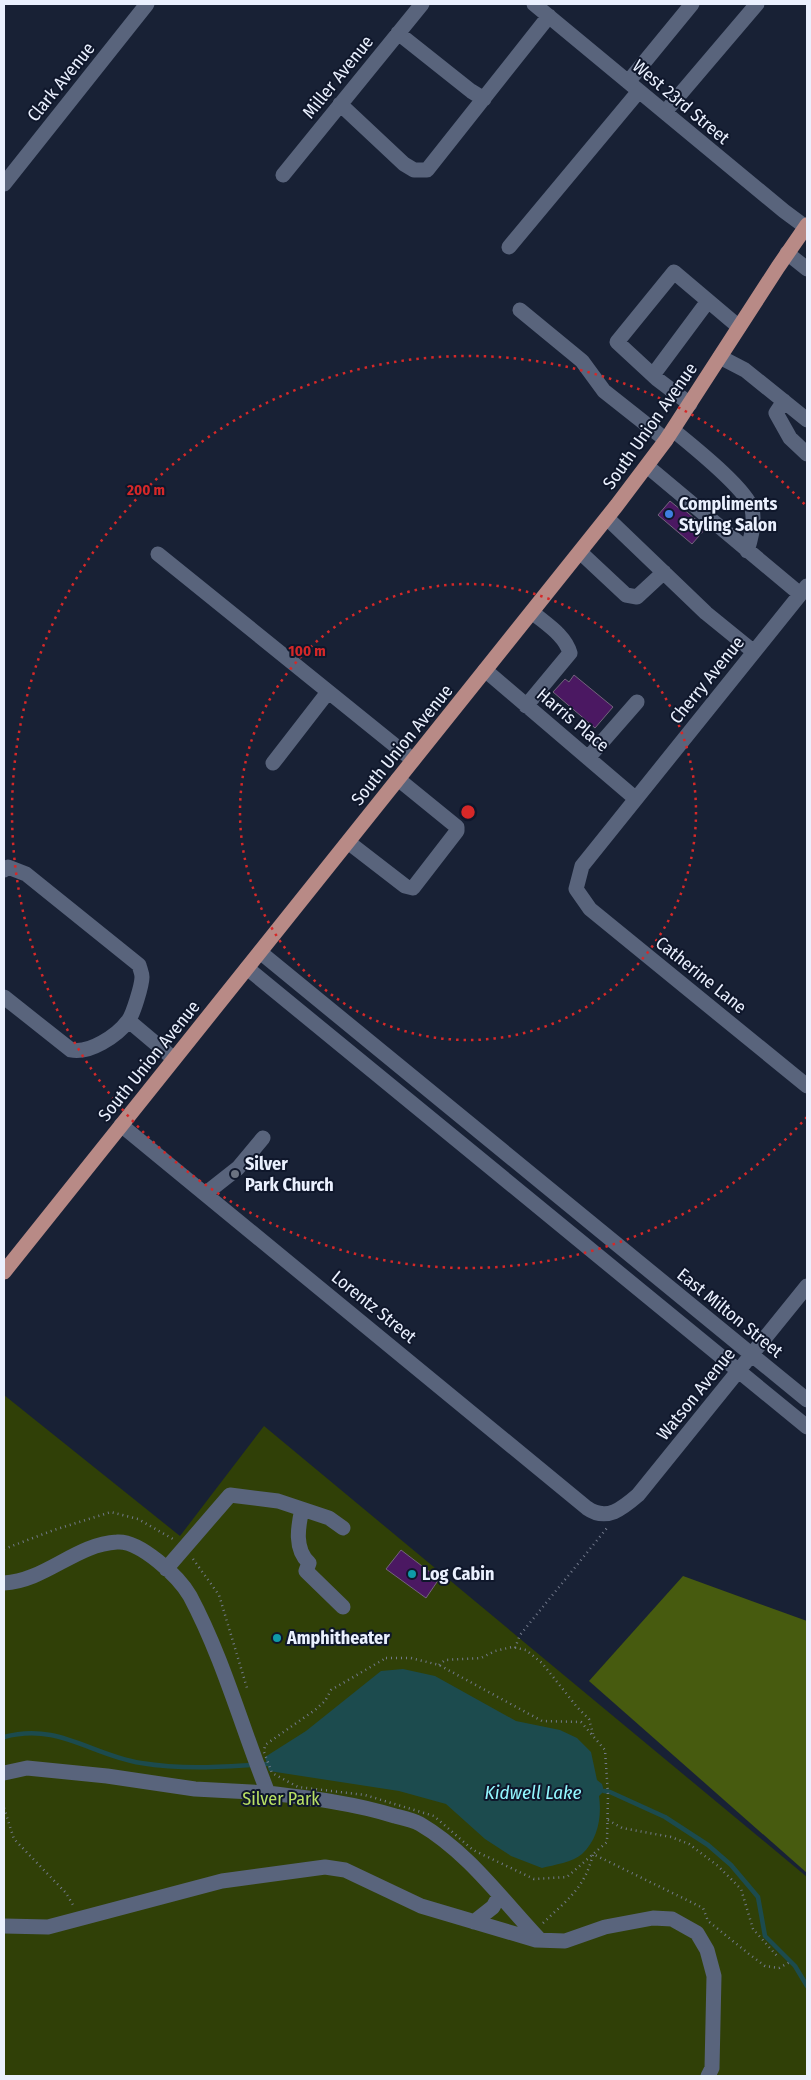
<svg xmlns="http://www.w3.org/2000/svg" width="811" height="2080" font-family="'Fira Sans Condensed',sans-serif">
	<rect width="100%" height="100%" fill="#182135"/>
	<path fill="#304007" d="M4 1395 180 1536 264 1426 807 1877V2076H4Z"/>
	<path fill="#475b0f" d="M683 1576 807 1621V1873L589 1681Z"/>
	<path fill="#1c4b4e" d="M403 1669 435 1676 516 1721 560 1730 577 1738 591 1752 597 1780 602 1784 604 1791 599 1796C602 1817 598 1839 582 1854 573 1862 554 1865 542 1868L511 1856 485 1839 446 1804 399 1791 269 1771 265 1757 306 1731 381 1671Z"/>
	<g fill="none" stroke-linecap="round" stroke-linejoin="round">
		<path stroke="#1c4b4e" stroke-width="4.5" d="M4 1737C58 1722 91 1755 141 1763 184 1770 223 1767 267 1764
			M604 1791 610 1792 665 1817 708 1845 731 1865 758 1897 765 1936 795 1966 807 1986"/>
	</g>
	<path fill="#4b1862" stroke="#73647c" d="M670 501 681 510 682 508 706 528 692 544 658 515Z
		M574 675 613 707 595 728 553 692 565 679 569 682Z
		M401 1550 439 1579 426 1598 386 1569Z"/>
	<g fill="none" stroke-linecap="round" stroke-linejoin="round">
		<path stroke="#737a8c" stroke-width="2.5" stroke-dasharray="1 4" stroke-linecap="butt" d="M4 1549 54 1530 111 1512 138 1519 173 1539
			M193 1559 219 1595 247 1688
			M515 1648 520 1635 607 1528
			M386 1658H411L439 1665 542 1721 581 1722 605 1750 608 1795 607 1842 567 1877 534 1879 473 1850 434 1816 365 1795 298 1787 272 1773 264 1752 265 1745 315 1710 325 1701 331 1690Z
			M439 1665 445 1660 481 1658 495 1651 512 1647 526 1650 542 1663 577 1707 589 1719 593 1734
			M4 1808 14 1839 66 1893 73 1905
			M608 1820 622 1828 671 1837 689 1844 718 1866 741 1889 753 1929 777 1956
			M543 1923C567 1900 585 1888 593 1854L703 1908 708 1921 749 1954 765 1966 779 1968 790 1962"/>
		<path stroke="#59647c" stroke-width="15" d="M534 4 784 211 807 228
			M398 33 471 91 484 99
			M628 82 692 4
			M340 104 404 164 414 170H427L549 16
			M665 112 757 4
			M283 175 422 4
			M4 184 147 4
			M509 247 639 91
			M787 253 807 269
			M520 310 582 361 604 391 666 440
			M720 357 745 370 807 420
			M653 375 708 301
			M784 401 776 413 790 438 807 454
			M690 404 657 379 617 342 674 272 739 327
			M673 430C691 445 746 488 752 509 755 522 751 539 747 551
			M647 466 800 594
			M607 518 706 613 754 652
			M580 552 626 595 637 597 664 572
			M158 554 413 760
			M807 586 582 866 576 889 590 909 807 1086
			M485 670 636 799
			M526 706 570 653C565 635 546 624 532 612
			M588 758 637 702
			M273 763 328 692
			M348 842 405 886 413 888 457 831V827L398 779
			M4 870 8 867 26 874 139 965C140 969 142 973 142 977 142 985 133 1015 128 1021 117 1036 89 1054 71 1050L4 997
			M260 952 807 1400
			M247 968 807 1427
			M129 1021 174 1059
			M121 1125 587 1508C607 1522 623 1508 638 1495L807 1286
			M205 1194 238 1168 263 1138
			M302 1509 329 1518 343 1528
			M166 1569 230 1495 278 1501 302 1509C298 1527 294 1549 309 1563L306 1571 343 1607
			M4 1583C45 1581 76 1544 117 1542 140 1540 179 1577 190 1596 223 1658 242 1728 268 1793 310 1798 354 1803 395 1816 403 1818 413 1820 420 1824 468 1852 502 1900 540 1940
			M4 1773 27 1768 107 1776 195 1789 268 1793
			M474 1922 493 1907 499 1896
			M4 1926 48 1927 222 1881 325 1867 345 1870 421 1906 536 1940 565 1941 605 1927 653 1918 672 1919 697 1933 707 1950 714 1976 712 2068 708 2076"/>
		<path stroke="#b88a86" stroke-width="15" d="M4 1272 617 505 666 440 778 267 807 225"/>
	</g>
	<g fill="none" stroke="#d62828" stroke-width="2.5" stroke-dasharray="2.5 5">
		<circle cx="468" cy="812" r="228"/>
		<path d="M807 1117A456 456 0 1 1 807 507"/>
	</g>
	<circle fill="#3f7fe0" stroke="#0f172b" stroke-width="2" cx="669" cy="514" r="5"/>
	<circle fill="#6b7280" stroke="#0f172b" stroke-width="2" cx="235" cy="1174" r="5"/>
	<g fill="#0f9aa8" stroke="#0f172b" stroke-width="2">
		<circle cx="412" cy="1574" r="5"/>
		<circle cx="277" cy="1638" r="5"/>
	</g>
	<g text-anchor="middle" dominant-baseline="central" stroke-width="4" stroke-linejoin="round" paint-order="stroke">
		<g font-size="18" fill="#eaf0fe" stroke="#0f172b">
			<text transform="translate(338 77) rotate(-51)">Miller Avenue</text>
			<text transform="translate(61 82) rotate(-51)">Clark Avenue</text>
			<text transform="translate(681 102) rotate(40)">West 23rd Street</text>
			<text transform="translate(650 426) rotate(-55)">South Union Avenue</text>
			<text transform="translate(707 680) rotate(-51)">Cherry Avenue</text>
			<text transform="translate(573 720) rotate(40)">Harris Place</text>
			<text transform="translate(402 745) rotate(-51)">South Union Avenue</text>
			<text transform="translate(701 975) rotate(39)">Catherine Lane</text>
			<text transform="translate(149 1061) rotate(-51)">South Union Avenue</text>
			<text transform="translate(374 1307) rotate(39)">Lorentz Street</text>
			<text transform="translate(730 1313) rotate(39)">East Milton Street</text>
			<text transform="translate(696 1394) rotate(-51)">Watson Avenue</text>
		</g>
		<g font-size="18" font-weight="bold" fill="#eaf0fe" stroke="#0f172b" text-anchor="start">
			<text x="679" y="504">Compliments<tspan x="679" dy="21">Styling Salon</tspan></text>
			<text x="245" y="1164">Silver<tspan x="245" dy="21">Park Church</tspan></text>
			<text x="422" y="1574">Log Cabin</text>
			<text x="287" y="1638">Amphitheater</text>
		</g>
		<g font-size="18" fill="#b9e064" stroke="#0f172b">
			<text x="281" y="1799">Silver Park</text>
		</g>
		<g font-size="19" font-style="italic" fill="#93f7ff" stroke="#0f172b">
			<text x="533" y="1792">Kidwell Lake</text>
		</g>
	</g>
	<circle cx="468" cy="812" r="8" fill="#d62828" stroke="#0f172b" stroke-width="2.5"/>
	<g font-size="15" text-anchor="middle" font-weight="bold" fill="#d62828" stroke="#0f172b" stroke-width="4" stroke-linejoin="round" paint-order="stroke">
		<text x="146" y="495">200 m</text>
		<text x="307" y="656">100 m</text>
	</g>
	<rect width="811" height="2080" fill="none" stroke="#eaf0fe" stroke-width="10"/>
</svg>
